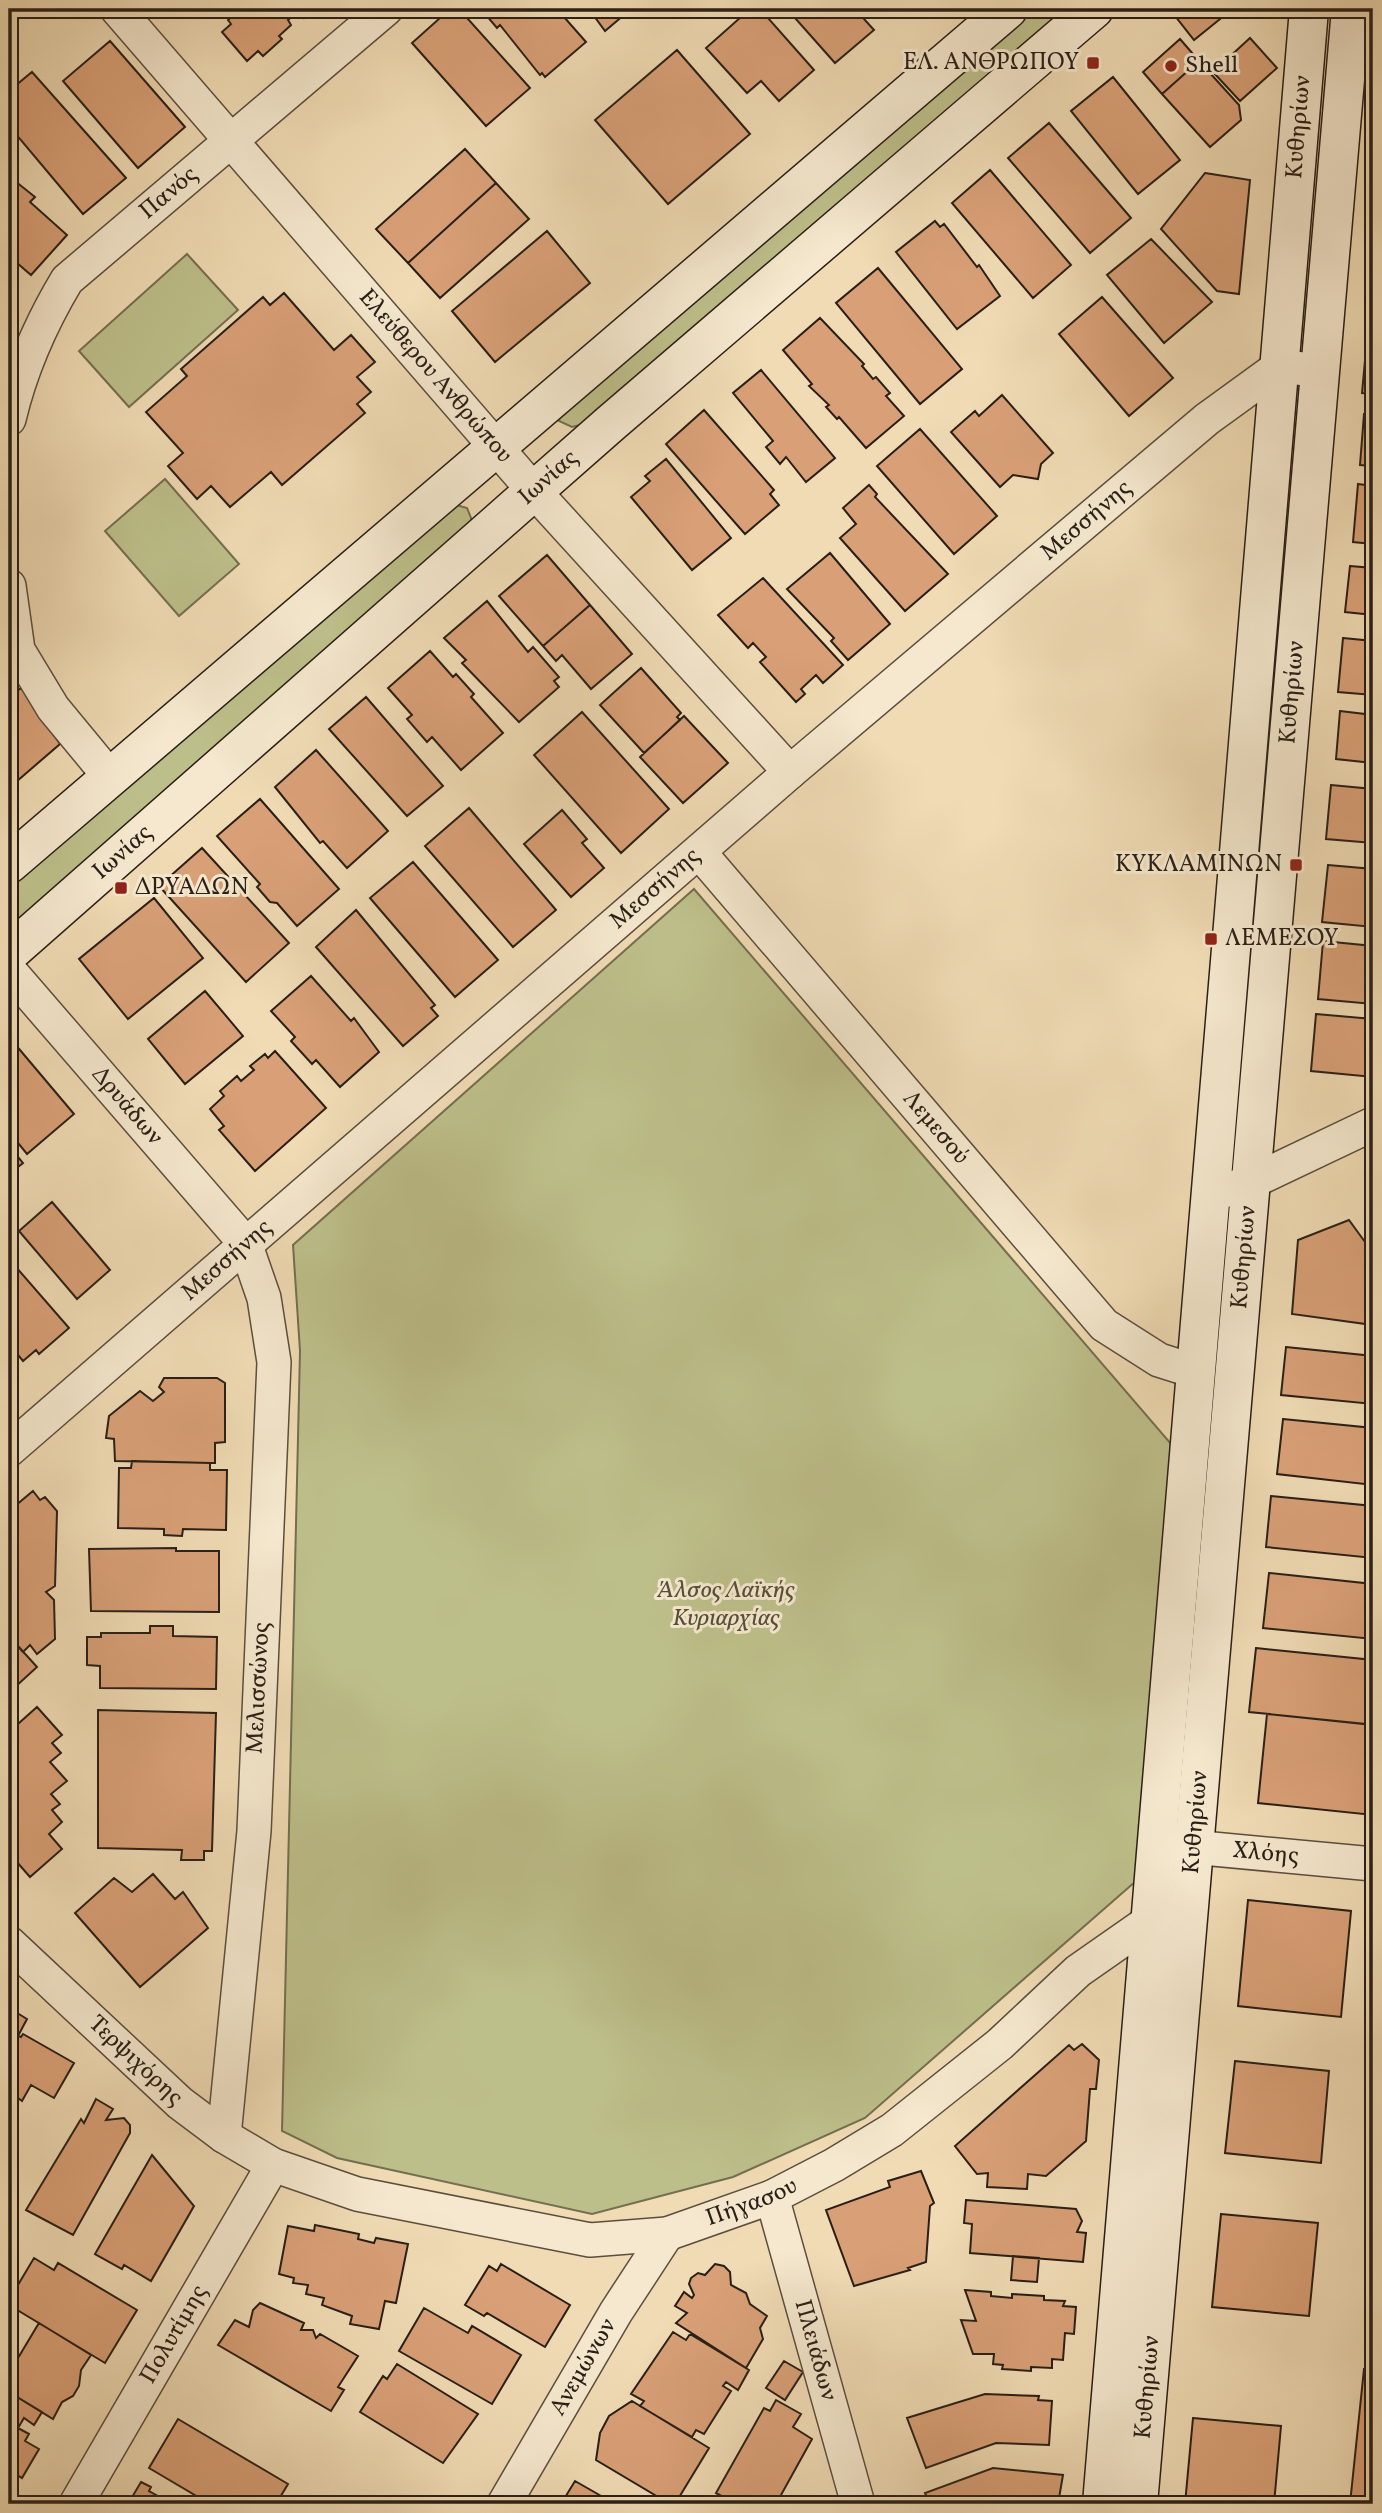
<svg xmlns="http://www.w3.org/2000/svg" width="1382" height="2513" font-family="Vollkorn,serif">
	<rect width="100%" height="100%" fill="#f0dbb4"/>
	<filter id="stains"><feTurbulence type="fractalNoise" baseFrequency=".00286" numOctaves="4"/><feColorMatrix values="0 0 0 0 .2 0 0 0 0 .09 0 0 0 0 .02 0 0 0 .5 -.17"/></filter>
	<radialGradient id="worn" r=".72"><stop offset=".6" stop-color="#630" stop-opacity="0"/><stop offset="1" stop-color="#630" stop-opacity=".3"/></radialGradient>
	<path fill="#bdbf8a" stroke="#736f50" stroke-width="2" d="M1025 9H1072L580 425 572 427 559 421 561 413Z
		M187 254 238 310 129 407 79 351Z
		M165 479 239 564 179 616 105 531Z
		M453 504 467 508 471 518V531L9 933V883Z
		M694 889 1172 1445 1136 1881 865 2118 733 2177 592 2214 337 2158 282 2131 300 1351 293 1245Z"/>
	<path fill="#d9a077" stroke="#291f17" stroke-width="2" d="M9 9H24L9 21Z
		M240 9H314L304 18 298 11 288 20 291 25 279 36 282 39 263 56 258 51 247 61 222 32 231 24 228 20Z
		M450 9H459L530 88 486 126 412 43Z
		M481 9H557L586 42 545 77 542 73 540 75 500 25 497 28Z
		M589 9H631L605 31Z
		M750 9H760L814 70 779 101 761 81 747 93 706 48Z
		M787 9H855L874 30 835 63Z
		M1175 9H1228L1230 11 1194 40 1172 12Z
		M1250 38 1277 68 1240 101 1213 72Z
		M1180 39 1199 61 1162 94 1143 72Z
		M110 41 185 127 138 168 63 81Z
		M677 50 750 134 668 204 595 120Z
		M1199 61 1239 105 1241 120 1210 147 1162 94Z
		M32 72 126 178 83 214 9 126V91Z
		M1113 77 1180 160 1138 194 1071 111Z
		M1049 123 1131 218 1090 253 1008 158Z
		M465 149 496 183 408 263 376 229Z
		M9 169 14 173 10 177 35 197 30 202 67 235 31 275 9 256Z
		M990 170 1071 265 1033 298 952 203Z
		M1205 173 1250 180 1239 294 1217 291 1161 229Z
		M496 183 529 219 440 298 408 263Z
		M935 221 940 227 944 224 977 267 979 265 1000 296 957 329 896 252Z
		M547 231 590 283 495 362 452 311Z
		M1151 239 1212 302 1164 343 1107 275Z
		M878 268 962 369 920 404 836 303Z
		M1373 270V316L1369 315Z
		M284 293 334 350 351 335 375 362 357 377 371 392 357 404 365 413 282 485 271 472 230 507 211 486 197 499 168 466 183 453 146 412 187 376 181 369 263 297 270 305Z
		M1102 297 1173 378 1129 416 1059 334Z
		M820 318 864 364 862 366 873 379 876 377 890 393 886 396 904 416 866 448 839 417 837 419 826 407 829 405 809 386 812 384 783 350Z
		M1367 339 1373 340V394L1362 393Z
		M761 370 835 458 806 482 786 457 780 464 766 447 773 441 733 393Z
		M1002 395 1053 453 1041 464 1038 479 1013 475 1000 487 951 432 975 411 979 416Z
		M704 410 774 490 770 494 779 505 745 534 666 444Z
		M1364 414 1373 415V466L1360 465Z
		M920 429 997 516 954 554 877 466Z
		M666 459 731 538 692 570 631 497 650 481 645 476Z
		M1358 484 1373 486V544L1353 542Z
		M869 485 877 494 875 497 948 574 905 611 840 538 856 524 843 508Z
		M830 553 890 624 848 660 831 641 834 638 787 589Z
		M547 555 590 605 543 646 499 596Z
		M1350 566 1373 568V615L1345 612Z
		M763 578 843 665 823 683 816 675 801 689 805 694 796 702 760 662 766 657 753 643 748 648 718 615Z
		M487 601 528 652 533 647 559 677 554 681 559 687 519 722 462 663 466 660 444 638Z
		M590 605 632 654 591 689 562 655 556 661 543 646Z
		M1343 638 1373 641V695L1338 692Z
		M430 651 453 677 456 674 474 694 471 697 503 733 461 770 432 737 427 742 407 719 412 715 388 688Z
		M641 668 681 713 677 717 680 720 644 753 600 705Z
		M22 688 60 744 9 788V694Z
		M366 697 443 786 407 816 329 729Z
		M1340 711 1373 715V763L1336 759Z
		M582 712 669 809 621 853 534 755Z
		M684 716 728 763 683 803 640 757Z
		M316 750 388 831 347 868 323 841 320 843 275 787Z
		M1331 785 1373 789V843L1326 839Z
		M260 799 339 889 297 926 277 903 270 902 257 887 260 884 217 836Z
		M469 808 556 910 513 947 425 846Z
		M562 810 587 839 582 843 604 868 571 897 524 844Z
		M202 848 289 943 246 982 159 886Z
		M413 862 498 960 455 997 370 898Z
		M1328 865 1373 869V927L1322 922Z
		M154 898 203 958 128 1019 79 959Z
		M356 910 435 1005 431 1008 438 1016 403 1046 316 947Z
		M1323 941 1373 946V1004L1318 999Z
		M311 976 351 1021 354 1018 379 1052 340 1087 316 1060 312 1064 291 1041 295 1037 271 1011Z
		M205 991 243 1036 185 1084 148 1039Z
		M1316 1014 1373 1019V1077L1311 1071Z
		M9 1037 74 1114 27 1154 9 1132Z
		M275 1051 326 1108 255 1171 219 1130 224 1126 210 1109 224 1096 220 1091 237 1076 241 1081 254 1070 250 1066 265 1054 268 1058Z
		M9 1146 23 1163 9 1174Z
		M52 1202 110 1270 77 1299 19 1231Z
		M1349 1220 1373 1253V1325L1292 1314 1298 1240Z
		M9 1259 69 1328 39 1354 36 1350 23 1361 9 1344Z
		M1286 1347 1373 1356V1404L1281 1395Z
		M9 1375 17 1383 9 1390Z
		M164 1378H217L225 1383V1442L215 1443V1463L115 1461 114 1439 106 1438 109 1416 140 1391 153 1401 164 1392 159 1387Z
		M1283 1419 1373 1428V1485L1277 1474Z
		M132 1461 210 1463V1470H227L226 1530 183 1529 182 1536 164 1535V1529L118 1528 119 1468H131Z
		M33 1491 40 1500 45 1497 57 1511 55 1586 46 1592 54 1600 55 1639 37 1654 30 1645 23 1652 9 1636V1511Z
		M1271 1496 1373 1506V1558L1266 1547Z
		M176 1548V1551H219V1612L91 1611 89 1549Z
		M1269 1573 1373 1584V1639L1263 1628Z
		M150 1626H173V1636L217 1637 216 1689 100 1688V1666L87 1665V1637H101V1633H150Z
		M9 1636 37 1667 14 1688 9 1682Z
		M1256 1648 1373 1660 1366 1724 1249 1712Z
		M37 1707 62 1735 52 1743 61 1753 50 1762 67 1781 51 1794 60 1804 52 1810 62 1822 49 1834 62 1849 30 1877 9 1853V1732Z
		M98 1710 216 1713 212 1851H204V1860H181L182 1850 98 1848Z
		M1267 1714 1373 1725V1815L1258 1803Z
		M153 1874 175 1899 183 1892 208 1928 140 1987 75 1913 114 1878 132 1892Z
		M1248 1900 1351 1911 1341 2017 1238 2006Z
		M9 2008 27 2019 18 2036 21 2037 23 2034 74 2063 54 2098 31 2085 22 2101 18 2098 15 2103 9 2100Z
		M1082 2044 1099 2060 1096 2089H1090L1086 2141 1046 2176 1028 2174 1027 2189 987 2187 988 2173 977 2174 955 2146 1069 2045 1074 2050Z
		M1235 2061 1329 2071 1321 2163 1225 2153Z
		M96 2099 113 2109 106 2120 124 2118 130 2125V2133L73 2235 26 2210 81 2119 84 2123Z
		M152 2155 194 2206 151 2281 124 2265 122 2269 95 2254Z
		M921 2171 934 2203 930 2206 926 2262 908 2268 910 2270 854 2286 826 2210 890 2187 888 2181Z
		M966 2200 1076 2209 1082 2221 1077 2232 1086 2233 1083 2262 970 2253 972 2224 964 2223Z
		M1221 2214 1318 2223 1309 2316 1212 2307Z
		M315 2225 359 2234 358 2239 374 2243 376 2238 408 2244 396 2303 385 2301 379 2329 350 2324 352 2316 322 2305 324 2298 306 2294 308 2285 293 2283 294 2278 279 2274 288 2226 314 2231Z
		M1373 2241V2317L1366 2316Z
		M1013 2256 1039 2258 1037 2282 1011 2280Z
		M34 2258 54 2270 58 2263 137 2310 105 2363 9 2305V2300Z
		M501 2264 570 2305 545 2347 487 2313 484 2316 465 2305 489 2266 497 2271Z
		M715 2264 724 2266 730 2272 731 2285 746 2293 750 2304 767 2316 760 2328 763 2339 746 2368 676 2323 687 2313 675 2306 684 2292 692 2298 694 2295 689 2284 691 2278 698 2273 705 2275Z
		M965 2290 991 2292V2296L1012 2298V2294L1044 2296V2300L1065 2301 1063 2306 1076 2307 1074 2334 1065 2333 1063 2360 1052 2359V2368L1031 2367V2371L1002 2369 1003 2365 993 2364 994 2354H973L961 2320 976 2321Z
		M260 2303 304 2323 301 2330H313L316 2338 320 2334 358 2356 338 2387 344 2390 331 2411 218 2345 235 2320 249 2327 253 2310Z
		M424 2308 468 2333 472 2326 521 2355 492 2404 399 2351Z
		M39 2323 91 2355 81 2370 79 2386 73 2396 62 2402 53 2419 9 2392V2373Z
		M673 2332 686 2340 690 2334 749 2370 738 2390 726 2382 723 2386 731 2391 704 2434 696 2430 692 2437 640 2406 644 2401 631 2394Z
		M784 2361 803 2372 785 2400 766 2388Z
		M397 2364 478 2414 443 2463 360 2412 383 2376 387 2379Z
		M1364 2369 1373 2370V2504H1350Z
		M9 2392 42 2412 34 2425 24 2418 18 2428 29 2434 25 2441 39 2449 22 2478 9 2470Z
		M985 2394 1039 2396 1038 2400 1052 2401 1049 2445 996 2443 926 2468 907 2418Z
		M776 2400 801 2414 793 2427 812 2439 776 2504H736L716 2493 764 2408 770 2411Z
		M632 2401 709 2448 675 2504H670L596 2460 600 2433 609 2416Z
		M1193 2418 1281 2426 1274 2504H1185Z
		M178 2419 288 2484 276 2504H210L149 2468Z
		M993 2468 1063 2475 1058 2504H930L925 2493Z
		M575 2481 615 2504H561Z
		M141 2482 151 2487 149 2491 172 2504H128Z"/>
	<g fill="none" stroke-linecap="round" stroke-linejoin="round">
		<defs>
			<g id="street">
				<path id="s1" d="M117 9 534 491 790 772"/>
				<path id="s2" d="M9 419C21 368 40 325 67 280L386 9"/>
				<path d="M9 586 18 650 53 708 110 777"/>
				<path id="s3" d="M700 853 1104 1325 1159 1360 1197 1372"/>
				<path id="s4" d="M9 970 245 1243 264 1298 274 1362 254 1831 224 2136"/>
				<path d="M1211 1195 1251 1182 1373 1124"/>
				<path id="s5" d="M9 1450 790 772 1207 419 1280 366 1320 371"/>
				<path id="s6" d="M1170 1845 1373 1864"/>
				<path id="s7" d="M9 1943 180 2103 224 2136 273 2165 357 2194 590 2240 667 2234 772 2197 834 2165 892 2130 1000 2044 1078 1971 1151 1920"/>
				<path id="s8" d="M772 2197 858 2504"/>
				<path id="s9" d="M76 2504 273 2165"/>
				<path id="s10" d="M504 2504 616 2312 667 2234"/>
			</g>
			<g id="secondary">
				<path d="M9 864 1008 9"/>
				<path id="s11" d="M9 953 611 423 1094 9"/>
				<path id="s12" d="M1102 2504 1309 9"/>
				<path id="s13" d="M1138 2504 1351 9"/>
			</g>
		</defs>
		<use href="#street" stroke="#5b4e3e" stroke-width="36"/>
		<use href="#secondary" stroke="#291f17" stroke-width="41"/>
		<use href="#street" stroke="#f5e8ce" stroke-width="33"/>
		<use href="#secondary" stroke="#f5e8ce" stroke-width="38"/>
	</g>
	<g fill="#8f2418" stroke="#f5e8ce" stroke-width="2.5">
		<rect x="1086" y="56" width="14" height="14" rx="3.5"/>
		<circle cx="1171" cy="66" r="7"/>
		<rect x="1289" y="858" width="14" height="14" rx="3.5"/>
		<rect x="114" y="881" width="14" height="14" rx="3.5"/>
		<rect x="1204" y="932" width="14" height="14" rx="3.5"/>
	</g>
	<g text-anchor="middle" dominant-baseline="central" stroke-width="6" stroke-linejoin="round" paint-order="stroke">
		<g font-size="24" fill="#291f17" stroke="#f5e8ce" text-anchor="start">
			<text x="1079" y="63" text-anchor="end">ΕΛ. ΑΝΘΡΩΠΟΥ</text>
			<text x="1185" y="66">Shell</text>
			<text x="1282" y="865" text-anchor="end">ΚΥΚΛΑΜΙΝΩΝ</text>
			<text x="135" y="888">ΔΡΥΑΔΩΝ</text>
			<text x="1225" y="939">ΛΕΜΕΣΟΥ</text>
		</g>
		<g font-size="24" fill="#291f17" stroke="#f5e8ce">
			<text stroke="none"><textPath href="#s12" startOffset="2385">Κυθηρίων</textPath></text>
			<text stroke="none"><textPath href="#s2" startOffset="285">Πανός</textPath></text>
			<text stroke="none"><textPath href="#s1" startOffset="486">Ελεύθερου Ανθρώπου</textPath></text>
			<text stroke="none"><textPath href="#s11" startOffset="719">Ιωνίας</textPath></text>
			<text stroke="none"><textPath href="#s5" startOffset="1423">Μεσσήνης</textPath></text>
			<text stroke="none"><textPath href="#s13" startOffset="1818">Κυθηρίων</textPath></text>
			<text stroke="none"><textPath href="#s11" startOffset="152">Ιωνίας</textPath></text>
			<text stroke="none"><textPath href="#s5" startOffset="856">Μεσσήνης</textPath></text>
			<text stroke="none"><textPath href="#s4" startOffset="180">Δρυάδων</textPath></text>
			<text stroke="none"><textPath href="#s3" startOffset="362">Λεμεσού</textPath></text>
			<text stroke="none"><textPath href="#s13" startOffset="1251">Κυθηρίων</textPath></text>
			<text stroke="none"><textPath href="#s5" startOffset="289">Μεσσήνης</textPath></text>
			<text transform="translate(259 1688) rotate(-87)">Μελισσώνος</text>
			<text stroke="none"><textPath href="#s13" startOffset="684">Κυθηρίων</textPath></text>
			<text stroke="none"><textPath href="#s6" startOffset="96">Χλόης</textPath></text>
			<text stroke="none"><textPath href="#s7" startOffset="173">Τερψιχόρης</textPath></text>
			<text stroke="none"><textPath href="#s7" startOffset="840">Πήγασου</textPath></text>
			<text stroke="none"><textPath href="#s9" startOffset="196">Πολυτίμης</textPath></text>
			<text stroke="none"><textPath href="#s8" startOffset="159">Πλειάδων</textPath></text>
			<text stroke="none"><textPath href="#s10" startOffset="158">Ανεμώνων</textPath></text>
			<text stroke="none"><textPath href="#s13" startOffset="117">Κυθηρίων</textPath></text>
		</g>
		<g font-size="24" font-style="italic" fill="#554f3a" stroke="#f5e8ce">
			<text x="726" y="1591">Άλσος Λαϊκής<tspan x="726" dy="28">Κυριαρχίας</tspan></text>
		</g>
	</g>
	<rect width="1382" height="2513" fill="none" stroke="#f0dbb4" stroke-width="35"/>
	<rect x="10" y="10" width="1361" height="2492" fill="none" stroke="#291f17" stroke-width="3.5"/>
	<rect x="18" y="18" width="1347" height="2478" fill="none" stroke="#291f17" stroke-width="2"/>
	<rect width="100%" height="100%" filter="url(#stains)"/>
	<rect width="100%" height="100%" fill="url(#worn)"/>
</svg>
